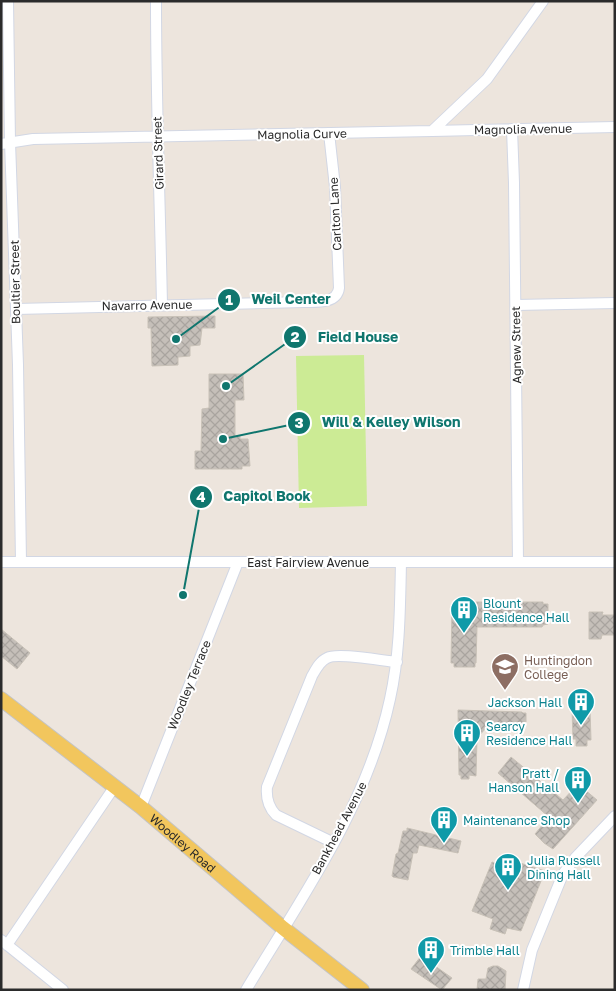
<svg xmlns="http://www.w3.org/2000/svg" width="616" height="991" font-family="'Golos Text',sans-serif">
	<defs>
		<pattern id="building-cross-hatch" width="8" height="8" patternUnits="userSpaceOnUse" patternTransform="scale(1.25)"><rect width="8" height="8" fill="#c5bfb9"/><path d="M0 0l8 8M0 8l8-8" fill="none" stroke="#a9a49f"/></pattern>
	</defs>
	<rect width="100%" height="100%" fill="#ede5dd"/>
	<path fill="#cceb95" d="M364 355 367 506 299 508 296 356Z"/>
	<path fill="url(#building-cross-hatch)" stroke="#c8c1b7" d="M215 316V328H202L200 345 190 346V356L178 357V365L152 366 151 328H148V317Z
		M209 374H243L244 400H235V436H240V439H248L250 466H242V469H195V451H201L202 409 209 408Z
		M458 602H543V604H548V624L543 625 542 627H477L476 663H475V667H454V663H451L452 606Z
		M589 612H603L602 615H615V635H602L601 639H589Z
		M1 629 30 653 17 669 1 656Z
		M572 709 590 710 591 740H587V746H576V739H573Z
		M458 710 522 712 523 713H526V722H523V728H486L477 738 476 776 469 775V779H461V775H459Z
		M511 757 563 800 578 784 597 800 553 849 544 843 535 834 549 817 498 773Z
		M407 828 461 841 458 853 419 845 417 853H413L408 880 393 877 392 876 396 854 398 853 403 831H407Z
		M492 862 513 869 517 862 545 871 521 931 507 928 505 934 490 929 493 919 472 911Z
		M421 956 452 978 442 990 411 969Z
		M493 966H498L506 971 505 990H477L478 979H486L488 968Z"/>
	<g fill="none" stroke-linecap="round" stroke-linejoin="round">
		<defs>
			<path id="minor" d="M8 1 10 142 18 365 21 562
				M156 1C156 103 160 204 162 305
				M512 129 514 183 518 562
				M432 131 615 127
				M1 144 33 139 432 131 487 79 543 1
				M516 305 615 303
				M16 309 304 302C316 302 337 304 339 288L335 187 329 133
				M1 562H615
				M141 807 238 562
				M334 843 276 815C268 807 266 798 267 787L312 676C316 669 320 661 327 658 337 652 383 661 397 662
				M1 940 63 990
				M7 945 115 786
				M246 990C302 897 367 806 390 699 400 654 400 608 401 562
				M523 990 532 950 563 874 575 858 615 816"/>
			<g id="major">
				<path id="s1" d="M1 699 141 807 283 928 362 990"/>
			</g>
		</defs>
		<use href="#minor" stroke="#d2d7e4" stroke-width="12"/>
		<use href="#major" stroke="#c4c4c4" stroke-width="16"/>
		<use href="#minor" stroke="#fff" stroke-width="10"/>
		<use href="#major" stroke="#f2c65d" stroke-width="14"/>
	</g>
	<defs>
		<symbol id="building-pin" viewBox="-11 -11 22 30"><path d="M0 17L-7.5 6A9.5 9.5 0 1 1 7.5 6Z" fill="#0f9aa8" stroke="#fff"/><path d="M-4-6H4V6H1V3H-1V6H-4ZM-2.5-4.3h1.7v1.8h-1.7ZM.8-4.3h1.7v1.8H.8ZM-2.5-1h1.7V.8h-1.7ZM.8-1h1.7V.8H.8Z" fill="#fff"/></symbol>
		<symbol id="university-pin" viewBox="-11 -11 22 30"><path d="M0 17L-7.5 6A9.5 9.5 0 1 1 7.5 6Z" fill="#8d6e63" stroke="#fff"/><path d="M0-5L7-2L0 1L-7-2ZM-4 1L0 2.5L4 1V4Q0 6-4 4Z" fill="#fff"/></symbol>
	</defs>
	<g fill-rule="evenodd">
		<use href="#building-pin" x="448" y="594" width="32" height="43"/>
		<use href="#university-pin" x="489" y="651" width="32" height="43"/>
		<use href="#building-pin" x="565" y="686" width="32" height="43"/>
		<use href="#building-pin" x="451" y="717" width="32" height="43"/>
		<use href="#building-pin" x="562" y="764" width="32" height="43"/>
		<use href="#building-pin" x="428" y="804" width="32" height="43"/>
		<use href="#building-pin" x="492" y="851" width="32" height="43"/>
		<use href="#building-pin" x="415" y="934" width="32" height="43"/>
	</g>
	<g text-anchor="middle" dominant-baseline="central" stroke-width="4" stroke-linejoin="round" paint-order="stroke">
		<g font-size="12" fill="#2b2b2b" stroke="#fff">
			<text transform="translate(523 129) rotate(-1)">Magnolia Avenue</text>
			<text transform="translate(302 134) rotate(-1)">Magnolia Curve</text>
			<text transform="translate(158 153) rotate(-92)">Girard Street</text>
			<text transform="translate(335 214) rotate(-93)">Carlton Lane</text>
			<text transform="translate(15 282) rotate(-91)">Boultier Street</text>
			<text transform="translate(147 305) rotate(-1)">Navarro Avenue</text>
			<text transform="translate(516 345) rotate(-91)">Agnew Street</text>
			<text x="308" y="562">East Fairview Avenue</text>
			<text transform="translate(189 685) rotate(-68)">Woodley Terrace</text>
			<text transform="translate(339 828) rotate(-62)">Bankhead Avenue</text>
			<text stroke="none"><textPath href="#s1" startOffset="232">Woodley Road</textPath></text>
		</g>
		<g font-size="12" fill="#0d838f" stroke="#fff" text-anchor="start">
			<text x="483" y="603">Blount<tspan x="483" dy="14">Residence Hall</tspan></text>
			<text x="562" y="702" text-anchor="end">Jackson Hall</text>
			<text x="486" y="726">Searcy<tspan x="486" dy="14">Residence Hall</tspan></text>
			<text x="559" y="773" text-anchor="end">Pratt /<tspan x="559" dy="14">Hanson Hall</tspan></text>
			<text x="463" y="820">Maintenance Shop</text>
			<text x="527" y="860">Julia Russell<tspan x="527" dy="14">Dining Hall</tspan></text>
			<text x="450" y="950">Trimble Hall</text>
		</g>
		<g font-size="12" fill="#785e54" stroke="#fff" text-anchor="start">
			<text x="524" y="660">Huntingdon<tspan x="524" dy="14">College</tspan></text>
		</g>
	</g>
	<path fill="none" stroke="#0f766e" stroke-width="2" d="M176 339L229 300M226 386L295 337M223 439L299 423M183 595L201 497"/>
	<g fill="#0f766e" stroke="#fff" stroke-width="2">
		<circle cx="176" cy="339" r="5"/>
		<circle cx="226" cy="386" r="5"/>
		<circle cx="223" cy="439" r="5"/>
		<circle cx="183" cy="595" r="5"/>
		<circle cx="229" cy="300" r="12"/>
		<circle cx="295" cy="337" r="12"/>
		<circle cx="299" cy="423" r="12"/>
		<circle cx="201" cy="497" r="12"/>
	</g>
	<g font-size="15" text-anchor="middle" font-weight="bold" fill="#fff">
		<text x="229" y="305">1</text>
		<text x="295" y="342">2</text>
		<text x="299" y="428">3</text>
		<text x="201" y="502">4</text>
	</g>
	<g font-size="14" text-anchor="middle" font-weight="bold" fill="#0f766e" stroke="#fff" stroke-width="4" stroke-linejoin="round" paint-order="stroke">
		<text x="291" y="304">Weil Center</text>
		<text x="358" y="342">Field House</text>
		<text x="391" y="427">Will &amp; Kelley Wilson</text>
		<text x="267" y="501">Capitol Book</text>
	</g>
	<rect width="616" height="991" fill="none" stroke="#2b2b2b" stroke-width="5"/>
</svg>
